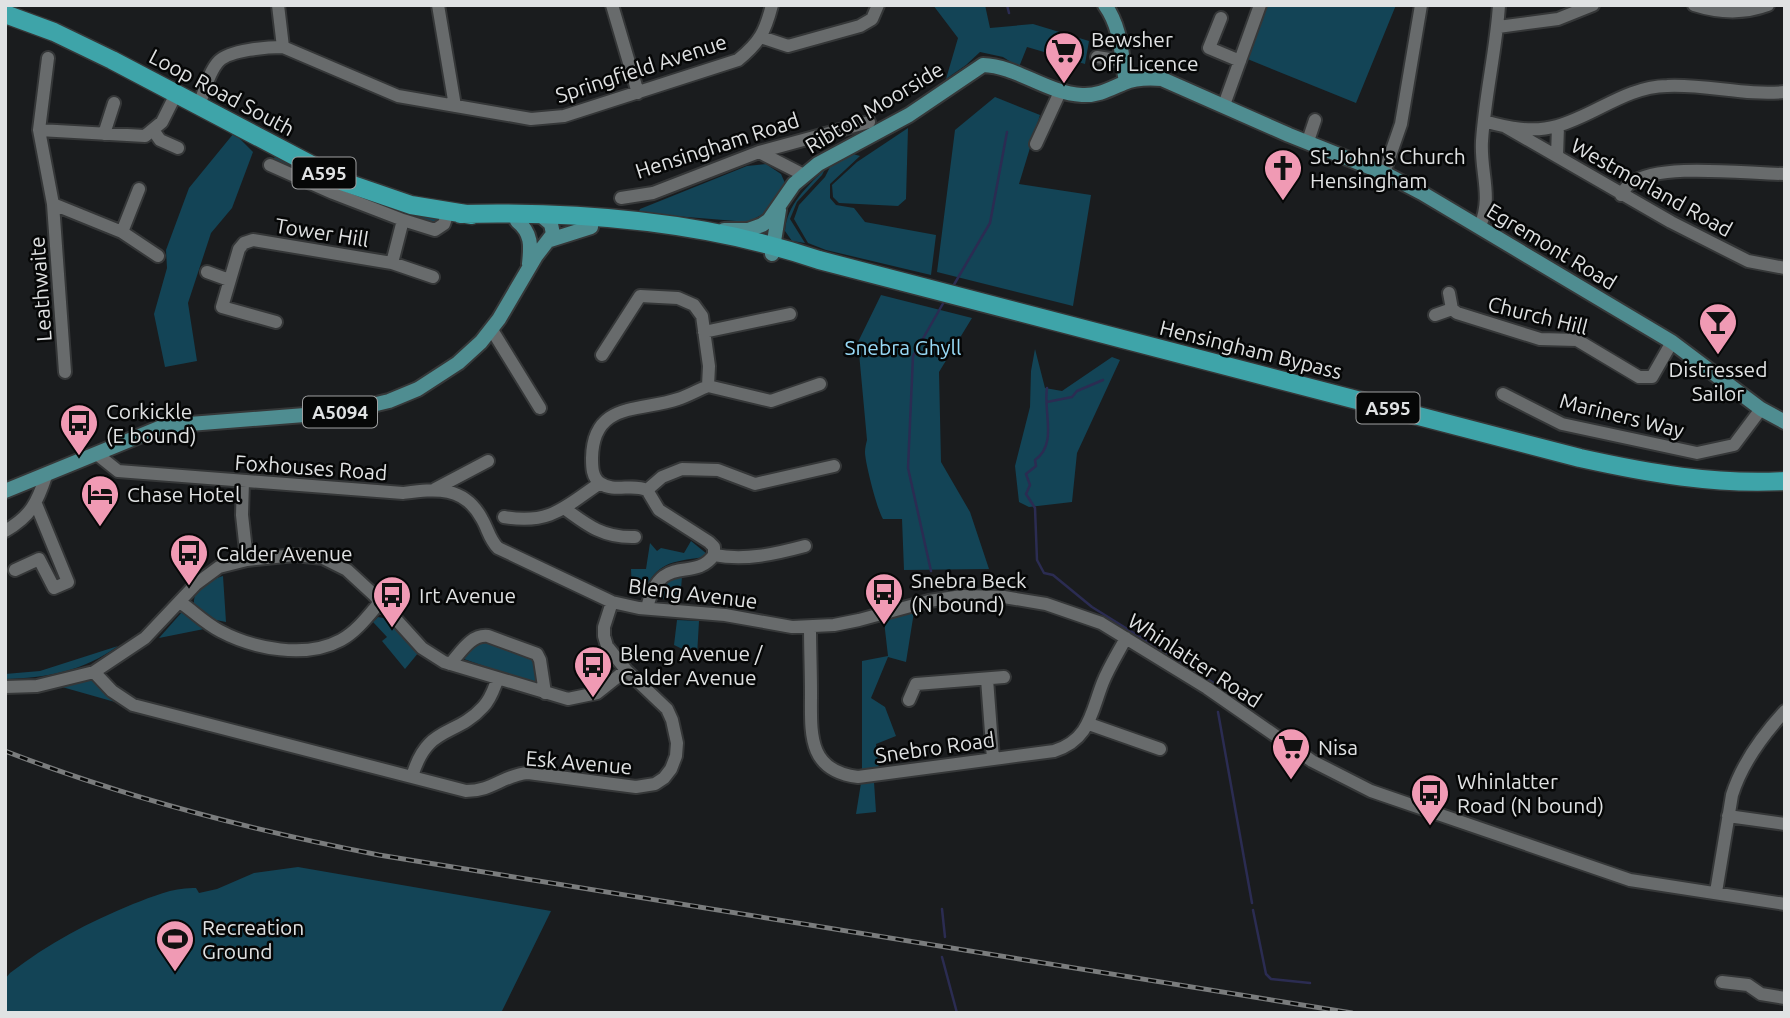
<svg xmlns="http://www.w3.org/2000/svg" width="1790" height="1018" font-family="Ubuntu,sans-serif">
	<rect width="100%" height="100%" fill="#1a1c1e"/>
	<path fill="#134456" d="M933 5H985L990 28 1033 24 1089 41 1085 64 1027 47 1019 67 1003 57 980 52 966 65 946 79 958 38Z
		M1264 5H1396L1356 103 1245 58Z
		M995 97 1040 115 1019 184 1091 195 1073 306 937 272 955 130Z
		M908 128 906 199 898 206 839 203 833 197 832 185 857 162Z
		M234 133 253 152 232 208 211 233 188 303 197 361 165 367 154 314 167 268 166 250 189 188Z
		M853 154 860 156 830 184V198L836 205 854 208 865 222 936 235 931 275 826 250 808 243 794 219 799 205 825 177 830 167Z
		M276 155 387 206 440 219 437 227 310 178 273 160Z
		M766 164 781 174 785 183 767 212 748 222 638 213 640 209 747 166Z
		M825 169 822 175 797 202 790 219 805 243 792 241 785 231C787 204 807 187 825 169Z
		M881 295 972 318 939 372 941 462 970 512 989 569 904 570 902 519H883C878 512 865 463 865 452 865 448 866 444 867 440L858 342Z
		M1035 349 1045 388 1062 391 1112 357 1120 360 1077 453 1072 502 1029 507 1019 502 1015 466 1030 407 1031 371Z
		M691 541 707 554 704 557C669 562 658 562 641 595L632 593 631 569H646L650 543 657 551 661 548 684 553Z
		M223 576 226 622 216 620 194 604C193 588 209 580 223 576Z
		M682 577 680 600 664 599 659 595 662 587 670 578Z
		M182 612 188 614 204 629 159 638Z
		M914 612 906 662 888 657 871 698 885 707 896 736 876 744 879 769 862 771V661L888 656 884 621Z
		M378 617 388 619 419 652 405 669 382 641 387 637 373 622Z
		M677 620 699 621 697 656 674 645Z
		M483 641 527 654 533 659 539 685 461 658 475 645Z
		M118 646C84 671 46 678 5 679V674L40 671Z
		M86 679H91L122 704 62 687Z
		M874 782 876 812 856 814 861 783Z
		M298 867 551 911 501 1013H5V979L10 973C49 943 89 922 133 904 154 896 174 887 196 888L199 893 217 889 254 873Z"/>
	<g fill="none" stroke-linecap="round" stroke-linejoin="round">
		<path stroke="#2b2c52" stroke-width="2.5" d="M1007 5 1009 13
			M952 288 990 223 1007 132
			M1047 388C1043 412 1058 444 1035 460L1036 466 1026 474 1030 485 1026 494 1035 508 1037 560 1044 573 1053 575 1092 607 1217 685
			M1047 402 1072 397 1077 391 1103 380
			M931 571 908 468 913 356 945 300
			M1218 712 1252 903
			M942 909 945 937
			M1253 910 1266 974 1271 979 1310 983
			M942 957 957 1013"/>
		<defs>
			<path id="minor" d="M278 5 283 47
				M438 5 455 106
				M612 5 638 93
				M1694 5C1719 13 1744 14 1768 5
				M1221 18 1209 48 1240 61
				M1498 27 1558 19 1593 5
				M761 37 788 46 860 26 872 19 878 5
				M1097 57 1122 61
				M1224 105 1260 5
				M199 106C204 92 209 71 219 61 230 50 267 47 283 47L398 96 531 119 564 116 738 60C760 42 765 32 772 5
				M1484 121C1508 128 1533 133 1557 126 1596 115 1625 87 1667 86 1707 84 1745 96 1785 92
				M1506 127 1671 222 1748 261 1785 268
				M39 130 48 58
				M153 130 160 140 178 148
				M104 134 114 103
				M1308 141 1315 120
				M1036 144 1060 92
				M759 152 804 175
				M1557 156 1558 126
				M270 165 333 193 403 220 392 263 253 240 244 243 239 249 222 307 276 322
				M1384 173 1401 124 1421 5
				M1621 195C1624 191 1627 185 1631 183 1661 162 1747 174 1785 174
				M621 198 653 193 759 152 869 122
				M53 204 122 232 158 256
				M403 220 435 230 444 224 448 212
				M1480 226C1493 196 1480 172 1482 141 1485 95 1496 51 1499 5
				M122 232 139 189
				M392 263 433 277
				M207 272 229 280
				M1449 293 1452 309 1457 313 1540 339 1577 340 1639 377H1652L1672 342
				M1435 315 1452 309
				M492 330 540 408
				M704 332 790 314
				M602 355 640 296 678 298 694 305 702 316 709 366 708 386C698 390 688 396 678 399 640 412 593 401 592 458 592 467 592 477 600 483 614 493 632 483 647 490L659 510 709 542 714 547V555C693 584 661 550 647 608
				M65 372 53 204 39 130 145 136 162 122 176 94
				M708 386 771 401 820 384
				M1503 394 1562 424 1697 453 1734 445 1761 409
				M98 455 118 471 403 493C435 489 464 485 482 519 488 529 489 539 498 548L612 602 639 608 725 615 792 627 834 625 859 620 929 601 962 596 1004 597 1046 604 1101 623 1207 688 1312 761 1371 791 1630 880 1785 904
				M243 481 242 515 247 560
				M435 489 488 461
				M647 490 662 477 682 469 718 470 755 484 834 466
				M564 508C588 526 604 538 635 537
				M504 517C550 525 565 507 600 483
				M5 531C31 516 37 503 46 476
				M714 555C745 561 775 554 805 546
				M15 570 39 559 54 588 68 582 36 504
				M180 602C193 611 206 624 220 631 254 649 306 659 341 640 357 631 368 616 380 602
				M810 627C810 649 811 671 811 693 811 733 807 771 858 777L1054 751C1090 740 1091 712 1103 682 1109 667 1118 653 1126 638
				M450 664C461 652 471 634 488 636L537 654 540 660 545 693
				M94 672 112 691 133 705 466 791C493 791 503 775 528 773L636 787 655 784 664 778 671 769 676 756 677 743 672 720 667 709 626 670 607 646 604 636V627L612 602
				M987 679 993 759
				M5 687 37 686 94 672 145 638 196 584 219 567 247 560 295 555 323 558 347 570 373 594 422 648 444 662 568 699 597 693 626 670
				M909 700 916 684 1004 677
				M1089 724 1160 749
				M412 777C427 724 455 738 483 707 491 699 494 688 498 678
				M1728 816 1785 824
				M1716 892 1732 795C1742 763 1762 736 1785 711
				M1722 982 1748 985 1761 994 1785 998"/>
			<path id="major" d="M1105 5C1122 29 1121 55 1126 82
				M517 221C532 233 531 246 529 264
				M724 230H748L762 225 769 220 794 184 818 164 909 115 983 65C1017 66 1046 93 1082 95 1098 96 1110 89 1124 83 1135 78 1149 78 1162 79L1289 135 1384 173 1422 193 1672 342 1761 409 1785 422
				M550 240 591 227
				M772 254 779 210
				M5 491 164 426 343 412 389 401 418 389 458 363 481 342 499 319 536 256 553 234 551 224 538 213"/>
			<path id="highway" d="M5 14 54 32 112 60 344 182 411 205 472 215
				M460 214C581 211 704 221 819 260L1580 458C1648 473 1714 485 1785 481"/>
		</defs>
		<use href="#minor" stroke="#353738" stroke-width="16"/>
		<use href="#major" stroke="#353738" stroke-width="18"/>
		<use href="#highway" stroke="#353738" stroke-width="21"/>
		<use href="#minor" stroke="#686b6c" stroke-width="12"/>
		<use href="#major" stroke="#4f8d91" stroke-width="14"/>
		<use href="#highway" stroke="#3ea4a9" stroke-width="18"/>
		<defs>
			<path id="rail" d="M5 751C126 798 251 830 379 855L1352 1013"/>
		</defs>
		<use href="#rail" stroke="#7a7c7d" stroke-width="5"/>
		<use href="#rail" stroke="#060707" stroke-width="2.5" stroke-dasharray="8" stroke-linecap="butt"/>
	</g>
	<defs>
		<symbol id="supermarket-pin" viewBox="-11 -11 22 30"><path d="M0 17L-7.5 6A9.5 9.5 0 1 1 7.5 6Z" fill="#f09ab4" stroke="#060707"/><path d="M-6-5.5h2.5l.6 2H6L4.5 2H-2.5L-4.4-4H-6ZM-1.5 3.2a1.3 1.3 0 1 0 .1 0ZM3 3.2a1.3 1.3 0 1 0 .1 0Z" fill="#111"/></symbol>
		<symbol id="church-pin" viewBox="-11 -11 22 30"><path d="M0 17L-7.5 6A9.5 9.5 0 1 1 7.5 6Z" fill="#f09ab4" stroke="#060707"/><path d="M-1.2-6h2.4v3.5h3.3v2.4h-3.3V6h-2.4V-.1h-3.3v-2.4h3.3Z" fill="#111"/></symbol>
		<symbol id="bar-pin" viewBox="-11 -11 22 30"><path d="M0 17L-7.5 6A9.5 9.5 0 1 1 7.5 6Z" fill="#f09ab4" stroke="#060707"/><path d="M-6-5H6L.8 .8V4.5H3.5V6h-7V4.5H-.8V.8Z" fill="#111"/></symbol>
		<symbol id="bus-pin" viewBox="-11 -11 22 30"><path d="M0 17L-7.5 6A9.5 9.5 0 1 1 7.5 6Z" fill="#f09ab4" stroke="#060707"/><path d="M-5-6H5V4H4V6H2V4H-2V6H-4V4H-5ZM-3.5-4V0h7V-4ZM-3.5 1.2v1.5H-2V1.2ZM2 1.2v1.5H3.5V1.2Z" fill="#111"/></symbol>
		<symbol id="hotel-pin" viewBox="-11 -11 22 30"><path d="M0 17L-7.5 6A9.5 9.5 0 1 1 7.5 6Z" fill="#f09ab4" stroke="#060707"/><path d="M-6-4.5h1.5V1H6V5H4.5V3h-9V5H-6ZM-4 0a1.8 1.8 0 1 1 3.6 0ZM.5 0V-2.5h3Q6-2.5 6 0Z" fill="#111"/></symbol>
		<symbol id="stadium-pin" viewBox="-11 -11 22 30"><path d="M0 17L-7.5 6A9.5 9.5 0 1 1 7.5 6Z" fill="#f09ab4" stroke="#060707"/><path d="M0-5a6.5 5 0 1 0 0 10a6.5 5 0 1 0 0-10ZM-3.5-1.8h7v3.6h-7Z" fill="#111"/></symbol>
	</defs>
	<g fill-rule="evenodd">
		<use href="#supermarket-pin" x="1042" y="29" width="44" height="60"/>
		<use href="#church-pin" x="1261" y="146" width="44" height="60"/>
		<use href="#bar-pin" x="1696" y="300" width="44" height="60"/>
		<use href="#bus-pin" x="57" y="401" width="44" height="60"/>
		<use href="#hotel-pin" x="78" y="472" width="44" height="60"/>
		<use href="#bus-pin" x="167" y="531" width="44" height="60"/>
		<use href="#bus-pin" x="862" y="570" width="44" height="60"/>
		<use href="#bus-pin" x="370" y="573" width="44" height="60"/>
		<use href="#bus-pin" x="571" y="643" width="44" height="60"/>
		<use href="#supermarket-pin" x="1269" y="725" width="44" height="60"/>
		<use href="#bus-pin" x="1408" y="771" width="44" height="60"/>
		<use href="#stadium-pin" x="153" y="917" width="44" height="60"/>
	</g>
	<g text-anchor="middle" dominant-baseline="central" stroke-width="5" stroke-linejoin="round" paint-order="stroke">
		<g fill="#060707" stroke="#9fa0a1" stroke-width="2">
			<rect x="292.5" y="157.5" width="63" height="31" rx="5"/>
			<rect x="1356.5" y="392.5" width="63" height="31" rx="5"/>
			<rect x="303" y="396.5" width="74" height="31" rx="5"/>
		</g>
		<g font-size="19" font-weight="bold" fill="#e0e2e3">
			<text x="324" y="173">A595</text>
			<text x="1388" y="408">A595</text>
			<text x="340" y="412">A5094</text>
		</g>
		<g font-size="21" fill="#e0e2e3" stroke="#060707" text-anchor="start">
			<text x="1091" y="39">Bewsher<tspan x="1091" dy="24">Off Licence</tspan></text>
			<text x="1310" y="156">St John's Church<tspan x="1310" dy="24">Hensingham</tspan></text>
			<text x="1718" y="369" text-anchor="middle">Distressed<tspan x="1718" dy="24">Sailor</tspan></text>
			<text x="106" y="411">Corkickle<tspan x="106" dy="24">(E bound)</tspan></text>
			<text x="127" y="494">Chase Hotel</text>
			<text x="216" y="553">Calder Avenue</text>
			<text x="911" y="580">Snebra Beck<tspan x="911" dy="24">(N bound)</tspan></text>
			<text x="419" y="595">Irt Avenue</text>
			<text x="620" y="653">Bleng Avenue /<tspan x="620" dy="24">Calder Avenue</tspan></text>
			<text x="1318" y="747">Nisa</text>
			<text x="1457" y="781">Whinlatter<tspan x="1457" dy="24">Road (N bound)</tspan></text>
			<text x="202" y="927">Recreation<tspan x="202" dy="24">Ground</tspan></text>
		</g>
		<g font-size="21" fill="#e0e2e3" stroke="#060707">
			<text transform="translate(641 68) rotate(-18)">Springfield Avenue</text>
			<text transform="translate(222 92) rotate(28)">Loop Road South</text>
			<text transform="translate(874 107) rotate(-31)">Ribton Moorside</text>
			<text transform="translate(717 145) rotate(-18)">Hensingham Road</text>
			<text transform="translate(1652 187) rotate(29)">Westmorland Road</text>
			<text transform="translate(322 232) rotate(9)">Tower Hill</text>
			<text transform="translate(1552 246) rotate(31)">Egremont Road</text>
			<text transform="translate(40 289) rotate(-94)">Leathwaite</text>
			<text transform="translate(1538 315) rotate(14)">Church Hill</text>
			<text transform="translate(1251 349) rotate(14)">Hensingham Bypass</text>
			<text transform="translate(1622 415) rotate(14)">Mariners Way</text>
			<text transform="translate(311 467) rotate(4)">Foxhouses Road</text>
			<text transform="translate(693 593) rotate(7)">Bleng Avenue</text>
			<text transform="translate(1195 660) rotate(33)">Whinlatter Road</text>
			<text transform="translate(935 747) rotate(-8)">Snebro Road</text>
			<text transform="translate(579 762) rotate(5)">Esk Avenue</text>
		</g>
		<g font-size="21" fill="#98daf7" stroke="#060707">
			<text x="903" y="347">Snebra Ghyll</text>
		</g>
	</g>
	<rect width="1790" height="1018" fill="none" stroke="#e0e2e3" stroke-width="14"/>
</svg>
